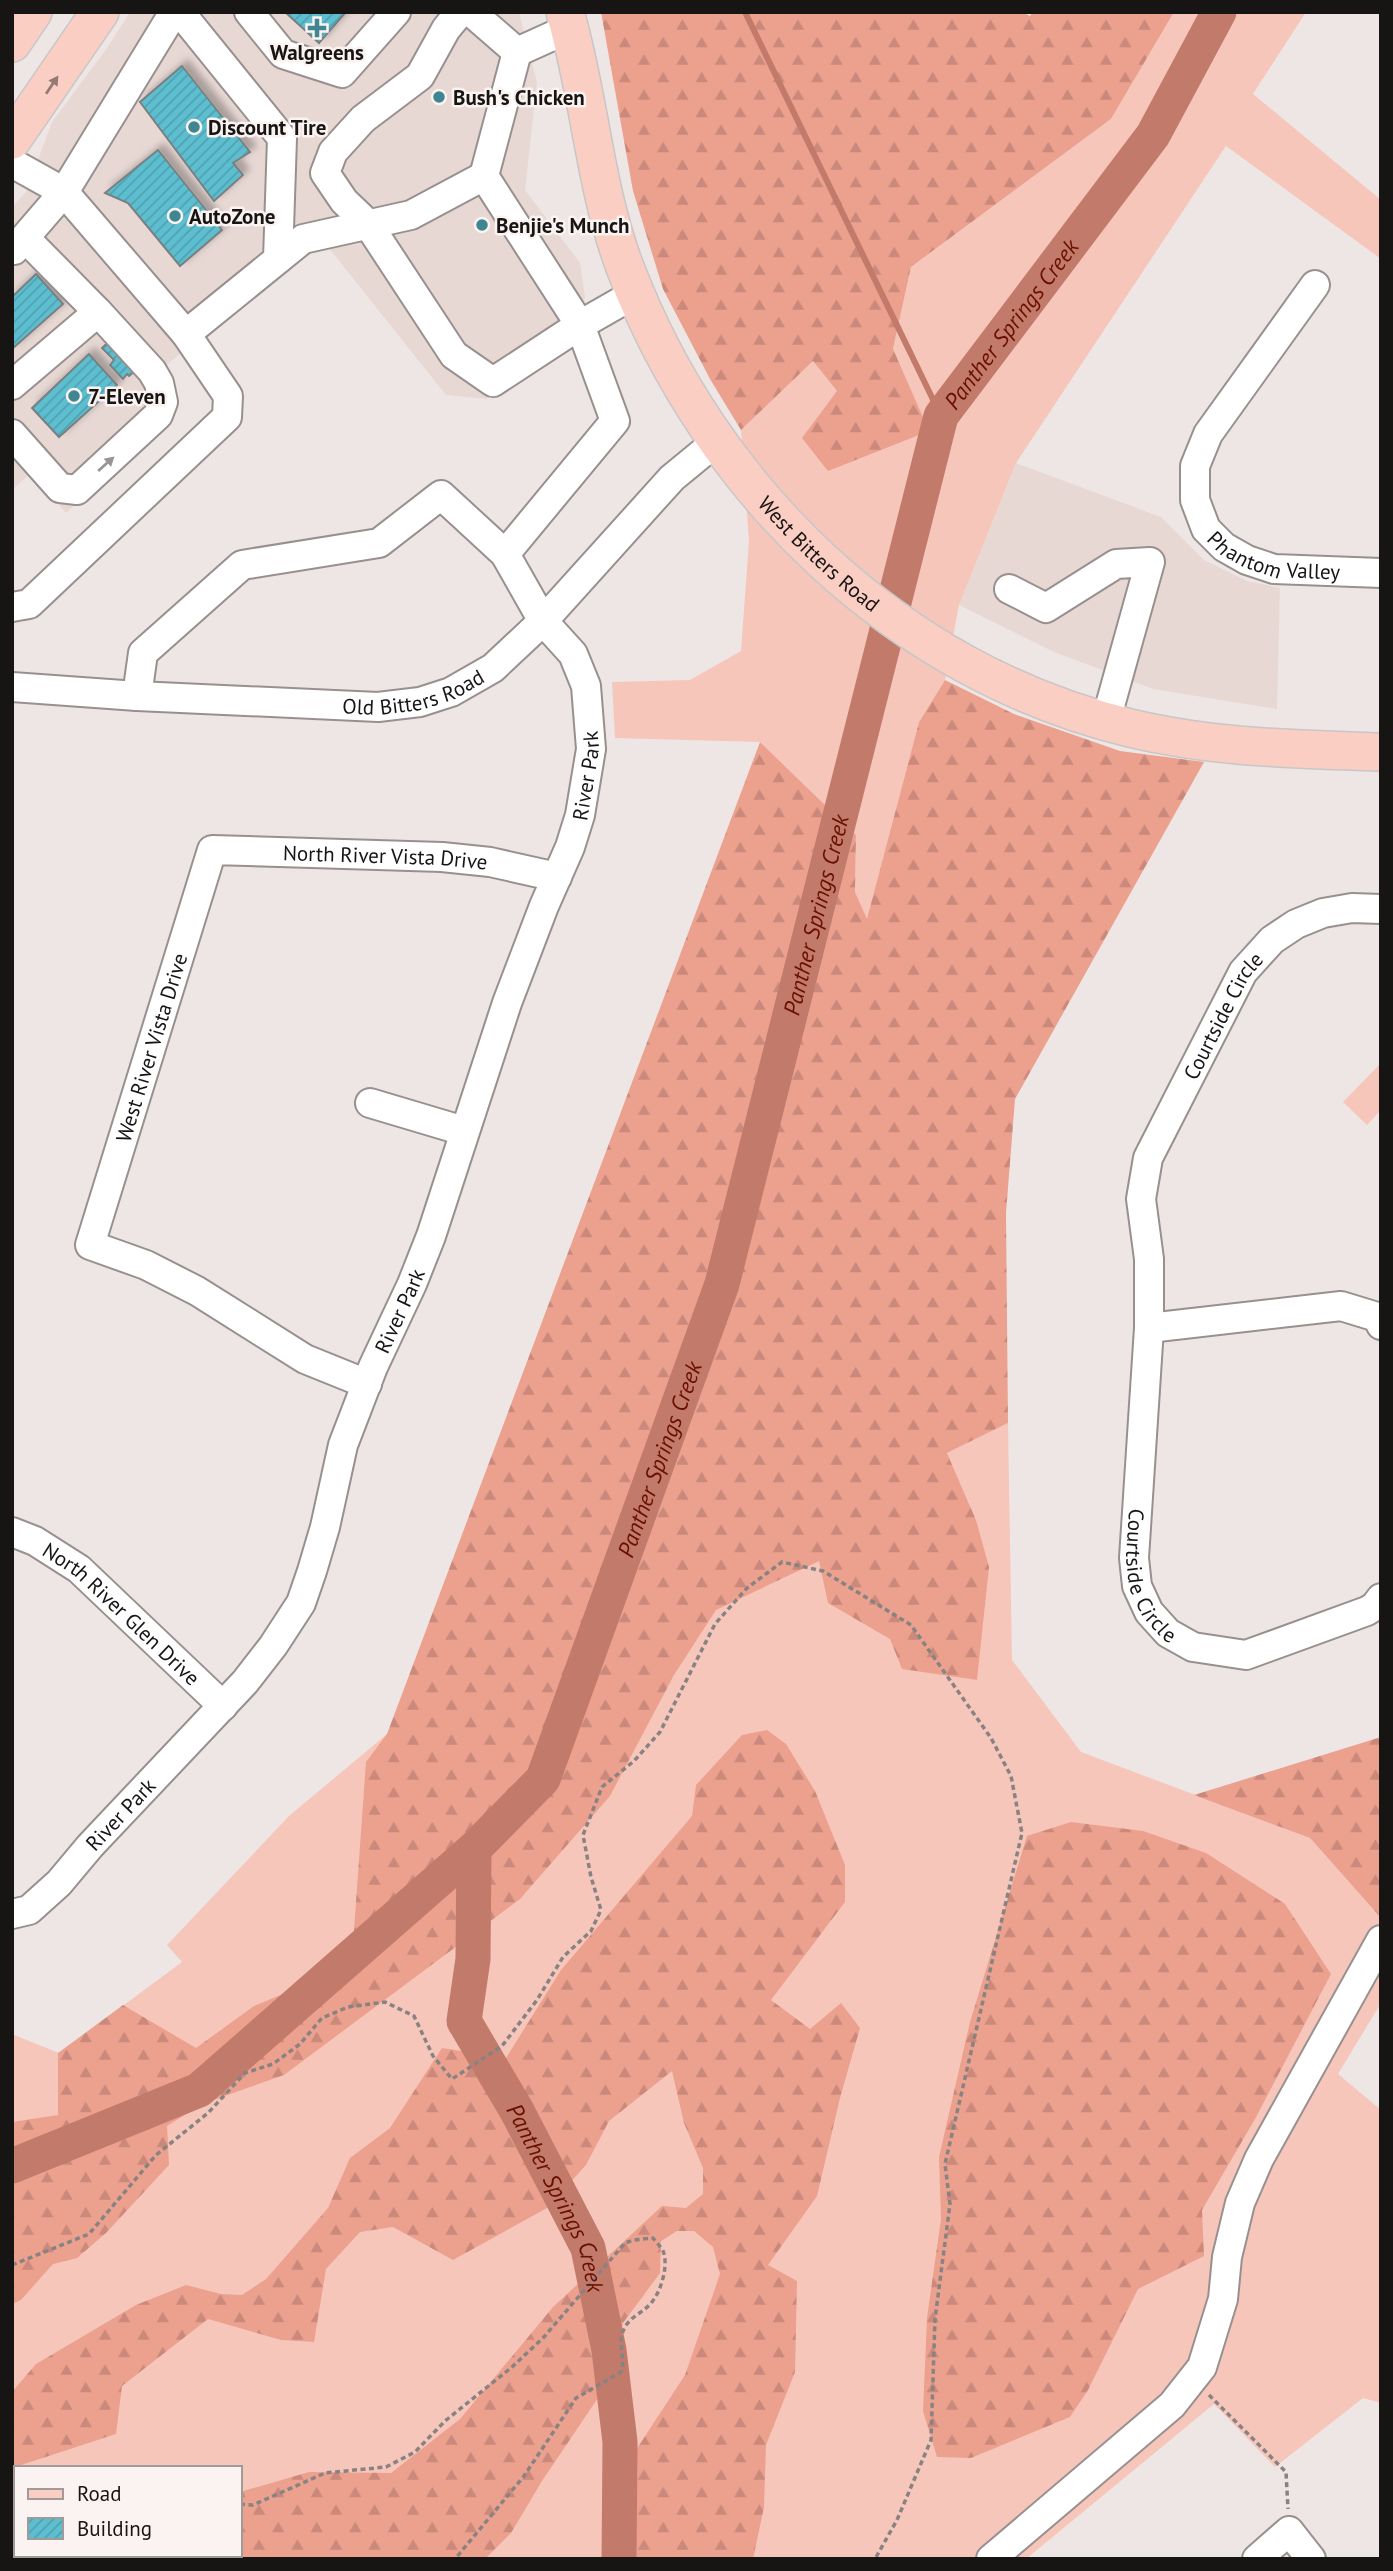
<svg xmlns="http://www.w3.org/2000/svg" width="1393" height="2571" font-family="'PT Sans',sans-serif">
	<defs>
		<pattern id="forest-firs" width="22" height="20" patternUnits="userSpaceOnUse" patternTransform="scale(1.75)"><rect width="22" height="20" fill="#eca08e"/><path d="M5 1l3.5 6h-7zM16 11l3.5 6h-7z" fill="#ca897a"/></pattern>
		<pattern id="building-hatch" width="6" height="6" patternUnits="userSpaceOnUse" patternTransform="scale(1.75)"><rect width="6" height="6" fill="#5cbecf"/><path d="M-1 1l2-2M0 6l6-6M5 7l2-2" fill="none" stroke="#4fa2b1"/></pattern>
		<filter id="shadow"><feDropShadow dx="6" dy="-6" stdDeviation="3.5" flood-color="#0004"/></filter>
	</defs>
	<rect width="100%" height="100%" fill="#eee6e4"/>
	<path fill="#e8d8d4" d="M130 12H519L537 82 525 190 580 263 585 297 564 345 487 399 446 395 328 247 304 251 164 367 167 421 66 513 31 473 12 490V207L26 192 52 122 107 48Z
		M1016 463 1161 517 1204 560 1247 581 1280 588 1277 709 1153 689 1054 652 959 605Z"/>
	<path fill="#f7c6ba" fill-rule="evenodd" d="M1174 12H1306L1253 94 1381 200V259L1226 146 1016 463 959 605 945 680 919 722 867 921 855 892 856 835 760 742 615 738 612 682 690 680 741 651 749 541 741 430 813 361 837 391 893 349 911 267 1111 119Z
		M1381 1063V1110L1367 1125 1343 1102Z
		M1008 1423 1012 1660 1081 1752 1310 1838 1381 1918V2003L1338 2074 1381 2110V2403L1363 2398 1275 2467 1214 2404 1026 2559H12V2034L59 2053 182 1962 167 1945 289 1816 387 1734 754 1510 976 1520 947 1453ZM16 2468H240V2555H16Z"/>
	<path fill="url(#forest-firs)" d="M601 12H1022L1030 16 1033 12H1174L1111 119 911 267 893 349 929 431 828 471 802 438 837 391 813 361 741 430 710 379 663 289 633 191Z
		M945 680 1014 714 1120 751 1204 762 1015 1099 1006 1213 1008 1423 947 1453 976 1520 989 1567 977 1680 902 1669 890 1639 828 1603 819 1561 716 1610 674 1675 610 1796 520 1899 284 2075 202 2104 167 2126 169 2165 106 2233 77 2258 53 2264 21 2300 12 2304V2122L58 2115V2053L123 2005 196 2048 254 2006 346 1968 353 1944 366 1762 387 1734 760 742 856 835 855 892 867 919 919 722Z
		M767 1730 786 1744 815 1791 845 1865V1902L771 2000 810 2029 841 2003 860 2028 840 2098 817 2196 768 2265 797 2281 795 2372 766 2445 764 2507 753 2559H604L611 2546 636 2450 685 2375 720 2274 713 2247 694 2231H677L661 2241 660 2273 623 2323 604 2389 542 2481 511 2533 485 2559H12V2553L16 2552V2555H240V2492L309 2472 391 2473 460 2419 553 2307 662 2206 686 2208 703 2194V2168L684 2123 672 2071 609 2121 586 2165 547 2208 453 2260 393 2227 360 2232 326 2269 314 2342 281 2340 208 2319 122 2386 116 2434 12 2468V2392L36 2364 136 2305 186 2285 221 2294 242 2295 266 2279 328 2208 350 2158 390 2128 442 2048 506 2058 561 1970 692 1816 696 1785 742 1735Z
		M1381 1737V1918L1310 1838 1194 1795Z
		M1071 1822 1143 1831 1206 1853 1285 1904 1331 1974 1255 2119 1202 2210 1204 2256 1138 2289 1088 2390 1070 2417 971 2458 937 2457 923 2411 927 2318 941 2219 939 2157 970 2022 1027 1836Z"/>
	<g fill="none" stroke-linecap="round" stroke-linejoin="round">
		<path stroke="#c27a6a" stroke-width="6" d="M745 12 941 416"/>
		<g stroke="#c27a6a" stroke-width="35">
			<path id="s1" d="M474 1849 473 1959 464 2021 517 2111 588 2248 609 2350 620 2442 619 2559"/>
			<path id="s2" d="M12 2166 199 2090 474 1849 543 1779 722 1284 941 416 1153 135 1219 12"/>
		</g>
	</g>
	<path fill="url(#building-hatch)" stroke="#798081" stroke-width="2" filter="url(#shadow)" d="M285 12H346L319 43Z
		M182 66 250 152 233 163 243 175 214 201 140 102Z
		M158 150 222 230 180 266 128 203 105 193Z
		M36 274 63 304 12 349V297Z
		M114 337 141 366 129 376 127 374 123 379 110 365 114 360 102 348Z
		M89 354 117 385 59 437 32 408Z"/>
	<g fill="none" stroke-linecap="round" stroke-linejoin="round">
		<defs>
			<g id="minor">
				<path d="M180 12 282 138 278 259"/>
				<path d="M249 12 283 54 342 73 396 12"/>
				<path d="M471 12 517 52 570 28"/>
				<path d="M517 52 484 176 580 325 636 293"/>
				<path d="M12 163 64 192 186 334 228 396 227 417 29 604 12 607"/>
				<path d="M14 250 64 192 174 12"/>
				<path id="s3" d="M1315 285 1208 434 1195 466V500L1206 529 1224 547 1247 560 1274 569 1381 573"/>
				<path d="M186 334 303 239 411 215 484 176"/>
				<path d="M12 385 98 312"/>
				<path d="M12 434 60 488 77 490 158 415 163 402 159 383 152 371 98 312 25 238"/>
				<path d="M1009 589 1046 608 1116 564 1150 562 1106 720"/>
				<path id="s4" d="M12 687 137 696 378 707 420 702 451 692 493 668 543 621 672 478 717 441"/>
				<path d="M137 696 143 653 242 565 379 543 441 495 505 554"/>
				<path d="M370 1103 464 1131"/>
				<path id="s5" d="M1381 1325 1377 1317 1341 1306 1149 1328 1134 1558 1137 1586 1149 1612 1168 1633 1193 1647 1246 1655 1367 1611 1375 1606 1381 1598"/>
				<path id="s6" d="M1149 1328V1259L1141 1199 1148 1158 1243 972 1272 940 1296 924 1323 913 1352 908 1381 909"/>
				<path id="s7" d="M367 1384 305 1359 197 1291 146 1265 90 1245 212 850 442 857 490 862 557 877"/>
				<path id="s8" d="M12 1532 35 1541 79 1569 223 1706"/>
				<path id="s9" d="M12 1914 29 1910 59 1883 90 1846 245 1682 273 1646 301 1603 312 1571 325 1527 343 1445 373 1367 412 1284 431 1236 507 1003 544 906 570 847 580 815 591 749 586 686 573 654 543 621 505 554 615 421 580 325 493 382 454 355 368 224 344 201 325 173 333 152 363 119 420 76 446 29 460 12"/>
				<path d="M991 2559 1172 2405 1202 2367 1223 2299 1227 2257 1240 2203 1259 2159 1381 1940"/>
				<path d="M1257 2559 1289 2531 1311 2559"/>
			</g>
			<g id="major">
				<path id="s10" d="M565 12C590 97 594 187 626 270 711 491 896 671 1130 728 1213 748 1296 749 1381 752"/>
				<path d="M12 43 33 12"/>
				<path d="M12 140 100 12"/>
			</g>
		</defs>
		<use href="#minor" stroke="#98908f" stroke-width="32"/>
		<use href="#major" stroke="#c7c7c7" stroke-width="40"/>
		<path stroke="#888382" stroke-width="3.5" stroke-dasharray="5 3.5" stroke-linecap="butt" d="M12 2265 89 2234 156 2155 208 2113 245 2073 273 2064 300 2044 322 2018 348 2007 385 2002 414 2016 433 2056 452 2079 502 2046 537 2000 563 1957 591 1931 601 1910 591 1877 583 1835 602 1787 634 1761 660 1732 715 1624 747 1588 782 1562 823 1571 911 1625 991 1738 1011 1776 1022 1833 945 2164 950 2204 935 2319 931 2440 897 2520 875 2559
			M1209 2395 1286 2472 1288 2509
			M240 2504 253 2505 325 2473 386 2467 415 2452 445 2421 512 2367 543 2338 625 2243 634 2240 653 2238C656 2242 661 2247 663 2251 669 2265 661 2292 651 2303 643 2313 630 2316 624 2329 617 2343 626 2358 621 2372L576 2398 524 2476 455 2559
			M31 2559 45 2555"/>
		<use href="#minor" stroke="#fff" stroke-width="28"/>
		<use href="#major" stroke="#fbcec4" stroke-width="37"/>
	</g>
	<defs><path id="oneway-solid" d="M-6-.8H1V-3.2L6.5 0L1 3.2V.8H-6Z" transform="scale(1.75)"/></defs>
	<use fill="#947a75" href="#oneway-solid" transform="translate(52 85) rotate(-56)"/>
	<use fill="#979595" href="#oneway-solid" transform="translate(106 464) rotate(-42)"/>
	<g fill="#408592" stroke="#fbf3f1" stroke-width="2.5">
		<path d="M313.5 17.5h7v7h7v7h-7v7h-7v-7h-7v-7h7z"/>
		<circle cx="439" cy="97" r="7"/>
		<circle cx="194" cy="127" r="7"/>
		<circle cx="175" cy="216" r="7"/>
		<circle cx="482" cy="225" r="7"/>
		<circle cx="74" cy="396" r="7"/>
	</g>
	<g text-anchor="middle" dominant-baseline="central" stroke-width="5" stroke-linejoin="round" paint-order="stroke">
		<g font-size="21" font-weight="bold" fill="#171414" stroke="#fbf3f1" text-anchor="start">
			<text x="317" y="52" text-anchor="middle">Walgreens</text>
			<text x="453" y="97">Bush's Chicken</text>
			<text x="208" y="127">Discount Tire</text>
			<text x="189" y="216">AutoZone</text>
			<text x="496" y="225">Benjie's Munch</text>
			<text x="88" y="396">7-Eleven</text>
		</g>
		<g font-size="21" fill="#171414" stroke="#fbf3f1">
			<text stroke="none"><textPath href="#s3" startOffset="360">Phantom Valley</textPath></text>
			<text stroke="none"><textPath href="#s10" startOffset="612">West Bitters Road</textPath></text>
			<text stroke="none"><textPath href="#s4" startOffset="404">Old Bitters Road</textPath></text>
			<text stroke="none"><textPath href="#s9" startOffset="1306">River Park</textPath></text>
			<text stroke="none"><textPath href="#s7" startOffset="898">North River Vista Drive</textPath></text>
			<text stroke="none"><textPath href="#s6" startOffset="332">Courtside Circle</textPath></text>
			<text stroke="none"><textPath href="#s7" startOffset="518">West River Vista Drive</textPath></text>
			<text stroke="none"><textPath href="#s9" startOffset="738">River Park</textPath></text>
			<text stroke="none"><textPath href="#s5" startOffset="492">Courtside Circle</textPath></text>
			<text stroke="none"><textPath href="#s8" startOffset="138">North River Glen Drive</textPath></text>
			<text stroke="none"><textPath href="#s9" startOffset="150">River Park</textPath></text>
		</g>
		<g font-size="23" font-style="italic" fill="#691000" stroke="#fbf3f1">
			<text stroke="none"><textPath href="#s2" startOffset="2203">Panther Springs Creek</textPath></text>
			<text stroke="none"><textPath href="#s2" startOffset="1573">Panther Springs Creek</textPath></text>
			<text stroke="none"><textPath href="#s2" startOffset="1006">Panther Springs Creek</textPath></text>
			<text stroke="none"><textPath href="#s1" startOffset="373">Panther Springs Creek</textPath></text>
		</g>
	</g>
	<rect width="1393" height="2571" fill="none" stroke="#171414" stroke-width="28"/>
	<rect x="14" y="2466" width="228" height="91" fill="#fbf3f1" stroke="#a09a99" stroke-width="2"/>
	<rect x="28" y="2489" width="35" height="10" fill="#fbcec4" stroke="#a09a99" stroke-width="2"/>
	<text x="77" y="2501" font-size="21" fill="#171414">Road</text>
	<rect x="28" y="2518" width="35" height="21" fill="url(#building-hatch)" stroke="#a09a99" stroke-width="2"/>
	<text x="77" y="2536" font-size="21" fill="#171414">Building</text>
</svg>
